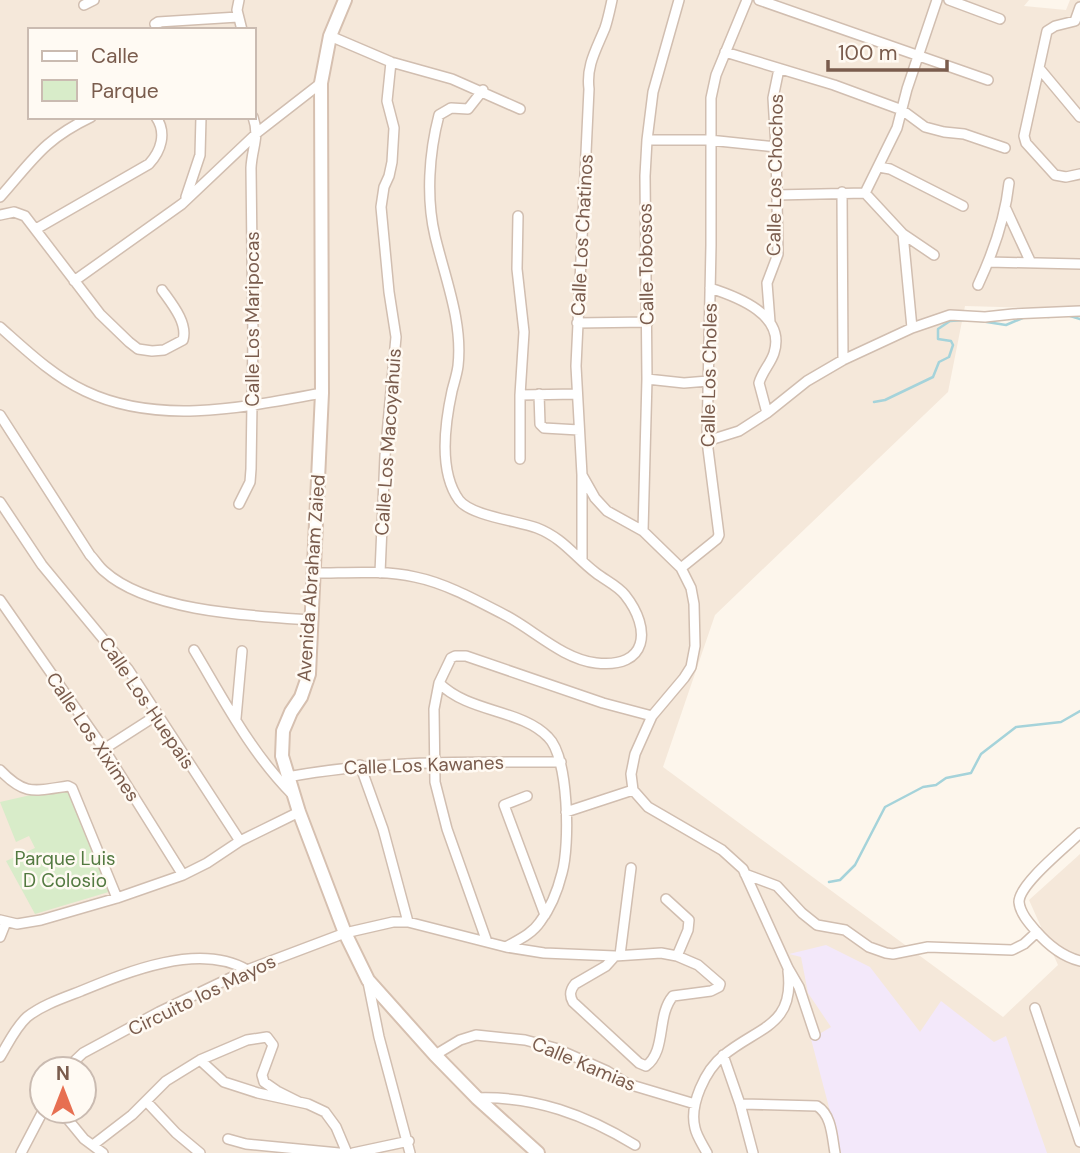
<svg xmlns="http://www.w3.org/2000/svg" width="1080" height="1153" font-family="'DM Sans',sans-serif">
	<rect width="100%" height="100%" fill="#fdf6ec"/>
	<path fill="#f5e8da" fill-rule="evenodd" d="M0 0H1029L1024 6 1066 10 1070 0H1080V309L965 306 948 392 715 615 663 767 1003 1017 1058 965 1029 900 1080 854V1153H0ZM30 30H254V117H30ZM42 1069H84V1111H42Z"/>
	<path fill="#f3e8fa" d="M826 945 870 967 920 1032 941 1001 994 1042 1006 1036 1047 1153H841L811 1039 831 1027 808 993 801 957 789 954Z"/>
	<path fill="#d8ecc9" d="M70 791 112 891 35 914 6 861 35 848 29 836 16 842 0 802 35 794Z"/>
	<g fill="none" stroke-linecap="round" stroke-linejoin="round">
		<path stroke="#a5d3da" stroke-width="2.5" d="M1048 317 1067 315 1080 319
			M974 320 1006 325 1025 317
			M874 402 885 400 933 377 939 362 949 357 953 345 951 341 938 339V329L950 321 964 320
			M829 882 840 880 855 865 885 807 923 787 936 785 946 778 971 773 981 754 1016 727 1061 722 1080 711"/>
		<defs>
			<path id="street" d="M239 0 237 10 242 30
				M759 0 988 80
				M949 0 1000 19
				M84 5 94 0
				M1080 7 1075 21 1055 26 1047 31 1024 136 1026 143 1055 175 1066 177 1080 174
				M158 30 155 24 158 22 238 17
				M330 36 391 62 452 79 520 109
				M725 52 834 85 902 110 925 127 944 132 964 134 1005 148
				M1039 68 1080 117
				M647 140H709L776 147
				M879 167 890 169 963 206
				M842 192 843 360
				M865 193 897 128 907 89 937 0
				M865 193 903 234 934 255
				M776 195 865 193
				M0 197C33 160 43 140 91 117
				M186 197 200 155 201 117
				M1006 209 1031 263
				M0 215 14 212 25 216 100 314 129 342 138 349 152 351 164 350 183 340C188 323 172 304 162 290
				M518 216 517 269 524 332 520 395V459
				M36 229 149 164C161 151 167 133 156 117
				M903 234 912 328
				M988 262 1080 264
				M74 281 182 204 258 132 321 83
				M978 285C993 253 1005 219 1009 183
				M710 288C738 297 786 315 774 353 771 363 762 372 759 383L767 413
				M770 322 767 283 778 254 776 147 773 98 779 69
				M577 323 648 322
				M0 327C26 350 53 376 85 391 158 426 246 407 322 393
				M647 379 684 383 708 381
				M539 394 540 424 544 428 579 430
				M520 395 577 394
				M0 415 90 555C95 560 99 567 104 571 149 612 253 616 312 620
				M707 441 739 431 767 413 807 381 843 360 912 328 950 315 985 317 1013 314 1080 311
				M582 475 595 498 607 511 643 531 681 568 691 588 694 604 695 646 691 667 684 678 652 716 635 754 631 774 633 790 648 807 722 850 743 869 788 968 799 987 815 1035
				M0 502 42 565 128 669 240 841
				M239 504 250 482 251 469 253 338 251 168C252 147 260 137 253 117
				M643 531 647 379 645 176 647 140 653 92 679 0
				M582 559V475L576 366 589 89C586 66 596 50 605 28 608 19 610 9 612 0
				M681 568 717 539 719 535 707 441 711 245V98L716 75 747 0
				M315 573C348 573 383 570 415 577 445 583 476 600 503 614 533 629 562 659 596 663 648 669 652 629 625 595 618 586 605 580 596 573 575 557 563 538 537 528 518 521 471 516 459 500 438 471 445 423 452 391 454 383 457 374 458 366 463 322 445 278 435 236 426 198 429 153 439 115L451 108 468 109 483 90
				M380 573 385 456 396 337 389 292 381 207 384 187 389 176 392 162 394 128 387 101 391 62
				M0 600 104 749 183 875
				M194 650C224 700 251 753 293 795
				M439 683C469 713 521 709 548 737 569 757 570 845 562 873 558 889 550 909 540 922 532 934 518 940 506 947
				M236 718 242 651
				M104 749 157 715
				M360 765 383 829 408 922
				M0 770C25 796 34 791 68 786L72 788 117 898
				M287 777C378 760 469 762 561 762
				M527 796 504 805 545 915
				M566 812 633 790
				M1080 833C1066 847 1019 884 1019 902 1020 913 1029 923 1036 931 1048 945 1061 956 1080 961
				M745 874 777 886 802 913 817 925 845 930 869 947 886 953 893 954 928 947 1012 950 1024 944 1037 932
				M666 899 689 920 688 930 677 956
				M0 920 17 924 41 920 117 898 183 875 207 863 240 841 299 812
				M0 937 6 922
				M487 942 447 829 435 782 434 709 439 683 451 658 455 656H466L603 703 652 716
				M620 955 631 868
				M368 982 379 1037 410 1153
				M1035 1008 1080 1142
				M435 1055 460 1040 476 1035 525 1040 555 1048 607 1071 628 1084 695 1104
				M723 1055 740 1104 753 1153
				M0 1057C8 1044 15 1028 27 1017 42 1005 63 998 81 991 127 972 199 942 247 970
				M200 1060 224 1082 258 1093 308 1104 325 1112 336 1127 347 1153
				M66 1069 83 1053 159 1012 247 970 345 933 393 922H408L506 947 544 953 615 956 661 953 677 956 698 965 720 984 719 987 711 991 673 996C656 1016 667 1050 646 1066L639 1063 573 1002C569 995 570 990 575 984L606 966 615 956
				M477 1098C535 1096 586 1115 635 1145
				M146 1101 176 1133 200 1153
				M740 1104 817 1106C832 1115 832 1137 835 1153
				M61 1111 84 1139 103 1153
				M228 1139 246 1144 339 1153
				M93 1145 132 1115 166 1081 200 1060 247 1040 267 1037 273 1045 262 1075 264 1082 277 1091 299 1102
				M21 1153 43 1111
				M353 1153 409 1141
				M707 1153C703 1145 697 1137 695 1128 689 1105 705 1070 724 1055 758 1027 795 1026 788 971"/>
			<path id="secondary" d="M345 0 330 36 321 83 322 393 309 674 301 697 291 712 283 731 282 756 299 812 345 933 368 980 435 1055 477 1098 538 1153"/>
		</defs>
		<use href="#street" stroke="#d1beb0" stroke-width="12"/>
		<use href="#secondary" stroke="#d6c0b0" stroke-width="16"/>
		<use href="#street" stroke="#fff" stroke-width="9"/>
		<use href="#secondary" stroke="#fff" stroke-width="12"/>
	</g>
	<g text-anchor="middle" dominant-baseline="central" stroke-width="5" stroke-linejoin="round" paint-order="stroke">
		<g font-size="19" fill="#7a5c4d" stroke="#fffaf3">
			<text transform="translate(775 175) rotate(-89)">Calle Los Chochos</text>
			<text transform="translate(582 235) rotate(-87)">Calle Los Chatinos</text>
			<text transform="translate(646 264) rotate(-91)">Calle Tobosos</text>
			<text transform="translate(252 319) rotate(-90)">Calle Los Maripocas</text>
			<text transform="translate(709 375) rotate(-89)">Calle Los Choles</text>
			<text transform="translate(388 442) rotate(-86)">Calle Los Macoyahuis</text>
			<text transform="translate(311 578) rotate(-86)">Avenida Abraham Zaied</text>
			<text transform="translate(147 703) rotate(56)">Calle Los Huepais</text>
			<text transform="translate(93 737) rotate(56)">Calle Los Xiximes</text>
			<text transform="translate(424 765) rotate(-2)">Calle Los Kawanes</text>
			<text transform="translate(202 995) rotate(-26)">Circuito los Mayos</text>
			<text transform="translate(584 1064) rotate(23)">Calle Kamias</text>
		</g>
		<g font-size="19" fill="#537a41" stroke="#fffaf3">
			<text x="65" y="858">Parque Luis<tspan x="65" dy="22">D Colosio</tspan></text>
		</g>
	</g>
	<rect x="28" y="28" width="228" height="91" fill="#fffaf3" stroke="#cabbb1" stroke-width="2"/>
	<rect x="42" y="51" width="35" height="10" fill="#ffffff" stroke="#cabbb1" stroke-width="2"/>
	<text x="91" y="63" font-size="21" fill="#7a5c4d">Calle</text>
	<rect x="42" y="80" width="35" height="21" fill="#d8ecc9" stroke="#cabbb1" stroke-width="2"/>
	<text x="91" y="98" font-size="21" fill="#7a5c4d">Parque</text>
	<g transform="translate(63 1090)"><circle r="33" fill="#fffaf3" stroke="#cabbb1" stroke-width="2"/>
	<path d="M0-5L12 26L0 18L-12 26Z" fill="#e76f51"/>
	<text y="-10" font-size="19" font-weight="bold" text-anchor="middle" fill="#7a5c4d">N</text>
	</g>
	<path d="M828 60v10h119v-10" fill="none" stroke="#7a5c4d" stroke-width="3.5"/>
	<text x="838" y="60" font-size="21" fill="#7a5c4d" stroke="#fffaf3" stroke-width="5" paint-order="stroke">100 m</text>
</svg>
